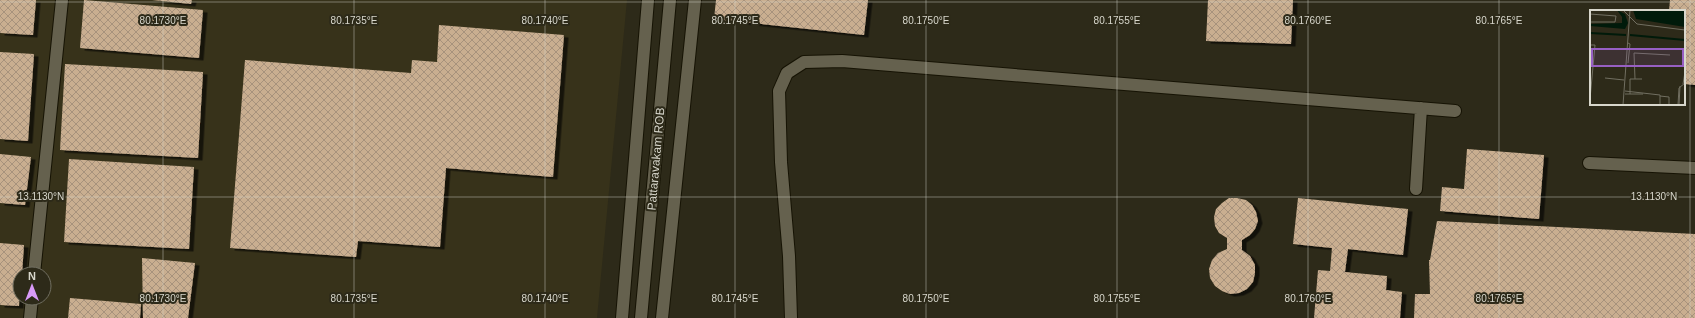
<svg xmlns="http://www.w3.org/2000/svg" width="1695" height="318" font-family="Arial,sans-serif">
	<defs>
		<pattern id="building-cross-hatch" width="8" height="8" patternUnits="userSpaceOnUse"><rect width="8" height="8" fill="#c9ae90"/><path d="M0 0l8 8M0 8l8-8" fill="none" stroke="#a7927b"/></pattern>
		<filter id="shadow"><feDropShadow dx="4.5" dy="2.5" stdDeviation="0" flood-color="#0009"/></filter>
	</defs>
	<rect width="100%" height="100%" fill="#2d2a19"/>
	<path fill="#37321a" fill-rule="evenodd" d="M0 0H627L597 318H0ZM20 274H44V298H20Z"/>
	<path fill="url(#building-cross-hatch)" filter="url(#shadow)" d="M0 0H36L33 35 0 33Z
		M84 0 203 10 199 58 80 48Z
		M152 0H192L191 4Z
		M716 0H868L864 35 714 19Z
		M1208 0H1293L1291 44 1206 41Z
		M1670 0H1695V85L1684 84V11H1669Z
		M439 25 564 35 553 177 446 168 440 247 358 241 356 257 230 248 245 60 411 73 412 60 437 62Z
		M0 52 34 54 28 141 0 139Z
		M65 64 203 72 198 158 60 150Z
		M1467 149 1544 155 1539 219 1440 211 1442 187 1464 189Z
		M0 154 31 157 25 205 0 203Z
		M69 159 194 167 189 249 64 242Z
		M1229 198H1237L1246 200 1252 205 1256 212 1258 221 1255 229 1250 235 1242 240V250L1250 256 1255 265V273L1253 282 1247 289 1239 293 1230 294 1222 291 1215 286 1210 278 1209 269 1212 260 1218 253 1227 249V238L1219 233 1215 226 1214 217 1216 209 1222 203Z
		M1298 198 1408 209 1403 255 1348 249 1345 272 1387 276 1386 290 1402 292 1400 318H1314L1318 270 1330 271 1332 248 1293 244Z
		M1437 221 1695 234V318H1414L1415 294H1430L1429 260H1430Z
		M0 243 24 245 22 274H20L19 306 0 305Z
		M142 258 195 263 188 318H143Z
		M70 298 141 304 140 318H68Z"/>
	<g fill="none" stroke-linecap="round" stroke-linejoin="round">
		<defs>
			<path id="lane" d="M1589 163 1695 168
				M1416 189 1421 108
				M791 318 789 256 781 162 779 91 787 73 804 62 842 61 1455 111"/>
			<path id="street" d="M34 274 62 0
				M30 318 32 298"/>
			<path id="secondary" d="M622 318 648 0
				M641 318 670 0
				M662 318 695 0"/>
		</defs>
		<use href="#lane" stroke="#161304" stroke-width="14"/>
		<use href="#street" stroke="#161304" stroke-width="14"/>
		<use href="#secondary" stroke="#161304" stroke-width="14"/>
		<use href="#lane" stroke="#65614e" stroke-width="12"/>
		<use href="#street" stroke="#65614e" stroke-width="12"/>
		<use href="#secondary" stroke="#65614e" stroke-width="12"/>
	</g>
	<path fill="none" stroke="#d8d7cc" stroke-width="1" stroke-opacity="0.45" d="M163 0V318M354 0V318M545 0V318M735 0V318M926 0V318M1117 0V318M1308 0V318M1499 0V318M1690 0V318M0 2H1695M0 197H1695"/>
	<g text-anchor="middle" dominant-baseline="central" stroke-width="4" stroke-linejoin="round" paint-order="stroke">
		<g font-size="12" fill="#d8d7cc" stroke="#2d2a19">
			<text transform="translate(656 159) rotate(-85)">Pattaravakam ROB</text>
		</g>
	</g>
	<g transform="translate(1590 10)">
		<rect width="95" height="95" fill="#2d2a19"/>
		<path d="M27 0 35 4 38 13 35 19 0 16V14L32 13V7ZM43 0H95V17L46 9Z" fill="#001a0a"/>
		<path fill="none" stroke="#001a0a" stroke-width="2" d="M0 23 36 25M40 25 95 30"/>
		<path fill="none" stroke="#716f61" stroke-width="1" d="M33 0 47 14 95 20M0 4 26 6 25 12H0M38 33 40 34 38 53M0 35H5L0 89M15 68 34 70M45 69 44 43 80 45M93 74 95 62M35 81 70 85V95M35 84H53M40 84V69H52M70 86 79 87V95M33 95 40 0M88 95 89 78 95 73M89 95 90 76"/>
		<path fill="#975fc3" fill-opacity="0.15" stroke="#975fc3" stroke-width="2" d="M2 39H93V56H2Z"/>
		<rect width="95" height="95" fill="none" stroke="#d8d7cc" stroke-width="2"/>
	</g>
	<g font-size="10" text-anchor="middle" fill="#d8d7cc" stroke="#2d2a19" stroke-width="4" stroke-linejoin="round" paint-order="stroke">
		<text x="163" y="24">80.1730°E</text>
		<text x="354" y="24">80.1735°E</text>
		<text x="545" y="24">80.1740°E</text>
		<text x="735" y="24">80.1745°E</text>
		<text x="926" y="24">80.1750°E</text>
		<text x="1117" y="24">80.1755°E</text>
		<text x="1308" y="24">80.1760°E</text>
		<text x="1499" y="24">80.1765°E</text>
		<text x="41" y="200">13.1130°N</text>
		<text x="1654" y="200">13.1130°N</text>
		<text x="163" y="302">80.1730°E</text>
		<text x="354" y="302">80.1735°E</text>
		<text x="545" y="302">80.1740°E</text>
		<text x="735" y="302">80.1745°E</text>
		<text x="926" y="302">80.1750°E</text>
		<text x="1117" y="302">80.1755°E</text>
		<text x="1308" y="302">80.1760°E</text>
		<text x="1499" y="302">80.1765°E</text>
	</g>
	<g transform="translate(32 286)"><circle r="19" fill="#2d2a19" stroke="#716f61"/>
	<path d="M0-3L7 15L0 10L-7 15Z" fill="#d89af8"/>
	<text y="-6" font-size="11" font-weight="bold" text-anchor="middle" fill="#d8d7cc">N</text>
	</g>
</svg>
